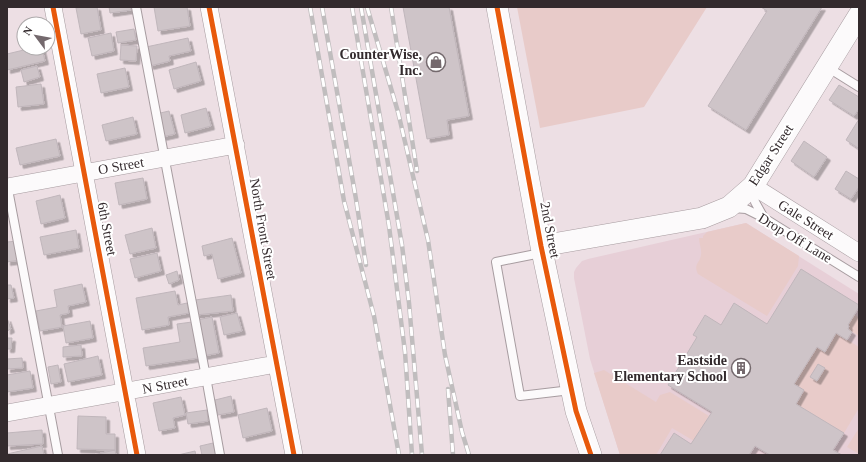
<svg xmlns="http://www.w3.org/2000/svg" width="866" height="462" font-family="Georgia,serif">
	<defs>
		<filter id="shadow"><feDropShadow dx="3.5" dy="3.5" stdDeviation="0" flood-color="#0004"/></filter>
	</defs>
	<rect width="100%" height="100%" fill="#eddfe4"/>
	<path fill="#e7cfd7" d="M746 223 859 294V455H620L590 359 574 278V272L576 268 582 261 588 259Z"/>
	<path fill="#e8cbc9" d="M517 7H707L644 107 540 128Z
		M746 223 799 256 798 266 767 316 698 274C693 264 700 263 701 255 702 249 699 244 699 238H703V236L707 232Z
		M854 314 859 318V336L848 329 849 326 848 325Z
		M836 333 859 347V408L844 433 796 404 804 390 794 384 817 347 825 352Z
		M604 370 656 402 660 395 670 392 709 416 694 441 672 428 656 455H620L594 373Z
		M859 428V454L847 447Z"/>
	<path fill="#cec4c8" stroke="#c0b6bb" filter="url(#shadow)" d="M82 7H97L101 30 81 34 76 8Z
		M109 7H131V10L110 13Z
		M154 7H187L190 26 158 31Z
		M403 7H449L469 116 447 120 449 135 427 139Z
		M761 7H822L746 130 708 106 767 11Z
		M134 29 136 40 118 43 116 32Z
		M111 33 114 51 92 56 88 38Z
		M188 38 191 51 169 56 170 61 150 66 146 47Z
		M121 45 137 46 136 61 120 60Z
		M32 48H42L45 61 7 70V54Z
		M196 62 201 81 174 89 169 70Z
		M37 66 40 77 24 82 21 70Z
		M125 68 129 87 101 93 97 74Z
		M41 84 44 104 18 107 16 87Z
		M839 85 859 97V109L854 116 829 100Z
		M206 108 211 126 185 133 181 115Z
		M169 111 175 134 162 137 156 114Z
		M133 117 137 134 106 141 102 125Z
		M859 119V146L858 148 846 140Z
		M56 139 60 156 20 165 16 148Z
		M804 141 827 157 814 177 791 161Z
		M846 171 859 179V187L851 199 835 189Z
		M143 178 147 199 119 205 115 183Z
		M60 195 65 218 41 224 36 201Z
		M152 228 156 248 130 254 125 235Z
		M76 230 79 248 44 255 40 237Z
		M232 238 241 273 218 279 212 254 204 256 202 246Z
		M18 241 20 260 7 262V242Z
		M157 253 161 271 135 278 130 259Z
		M801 269 859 305V307L848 325 849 326 848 329 852 332 847 340 836 333 825 352 817 347 794 384 804 390 796 404 844 433 833 450 842 455H770L755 446 749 455H660L674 433 691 444 712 412 668 385 697 337 693 335 705 315 721 325 734 303 767 324Z
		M177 271 179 280 169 284 166 275Z
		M82 284 86 302 68 306 69 313 60 315 62 327 40 331 36 311 57 307 54 290Z
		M7 285H11L14 298 7 299Z
		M175 291 178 305 187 303 189 313 168 317 169 325 142 330 136 298Z
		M231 295 233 311 196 315 195 300Z
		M237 313 242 331 224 335 220 317Z
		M212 317 219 353 203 356 197 320Z
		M7 318 11 329 7 331Z
		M90 321 93 338 66 343 63 326Z
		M192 322 198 358 146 366 143 348 180 342 177 324Z
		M7 338H12L11 349H7Z
		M81 345 82 356 63 357V347Z
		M98 356 102 375 68 382 64 364Z
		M22 358 23 368 7 369V359Z
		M818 364 825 368 817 381 810 377Z
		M58 365 61 382 51 384 48 367Z
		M30 371 33 388 7 392V375Z
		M231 396 234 412 218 415 215 400Z
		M181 397 185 415 173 418 175 428 159 431 153 403Z
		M267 408 272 431 243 438 238 415Z
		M207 410 208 421 188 424 186 413Z
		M78 416 106 417V434H115V450L77 449Z
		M42 430 43 444 7 446V433Z
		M213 443 216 455H202L200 446Z
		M42 446 44 455H7V454Z
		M115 450 116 455H93Z
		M195 451 196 455H178Z"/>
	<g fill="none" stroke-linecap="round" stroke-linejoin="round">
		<defs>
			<path id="service" d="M136 7 206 377 220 455
				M827 67 859 87
				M7 184 58 455
				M753 189 755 202 764 218
				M733 208 746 209 764 218 859 277
				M541 253 496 262 520 396 571 390"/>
			<path id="minor" d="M53 7 137 455
				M209 7 294 455
				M753 186 859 253
				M7 187 236 145
				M7 413 276 364"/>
			<path id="tertiary" d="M497 7 541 246 576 411 591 455
				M541 246 702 218 729 207 753 186 859 15"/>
		</defs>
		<use href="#service" stroke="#a79ca0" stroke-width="10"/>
		<use href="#minor" stroke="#a79ca0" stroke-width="18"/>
		<use href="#tertiary" stroke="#a79ca0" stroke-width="22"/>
		<use href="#service" stroke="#fcfafb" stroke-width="8"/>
		<use href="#minor" stroke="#fcfafb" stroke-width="17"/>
		<use href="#tertiary" stroke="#fcfafb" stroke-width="21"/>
		<defs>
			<path id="rail" d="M310 7 344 201 374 316 399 455
				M322 7 356 199 366 265
				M352 7 389 226 405 352 412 455
				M361 7 402 245 409 303 422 455
				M367 7 398 112 428 240 445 355 462 432 469 455
				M391 7 417 171
				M448 389 453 455"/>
		</defs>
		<use href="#rail" stroke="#c0bdbe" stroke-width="4.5"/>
		<use href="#rail" stroke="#fff" stroke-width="3" stroke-dasharray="9" stroke-linecap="butt"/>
		<defs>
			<path id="cycleway" d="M53 7 137 455
				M209 7 294 455
				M497 7 541 246 576 411 591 455"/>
		</defs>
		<use href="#cycleway" stroke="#fff" stroke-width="8"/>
		<use href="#cycleway" stroke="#e8590c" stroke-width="5"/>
	</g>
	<defs>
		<symbol id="shop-ring" viewBox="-11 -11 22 22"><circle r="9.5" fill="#fff" stroke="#74696d" stroke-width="1.5"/><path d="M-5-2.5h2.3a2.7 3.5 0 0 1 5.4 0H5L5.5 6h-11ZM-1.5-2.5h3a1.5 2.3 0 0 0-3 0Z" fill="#74696d"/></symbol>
		<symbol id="building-ring" viewBox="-11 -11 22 22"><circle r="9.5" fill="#fff" stroke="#74696d" stroke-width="1.5"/><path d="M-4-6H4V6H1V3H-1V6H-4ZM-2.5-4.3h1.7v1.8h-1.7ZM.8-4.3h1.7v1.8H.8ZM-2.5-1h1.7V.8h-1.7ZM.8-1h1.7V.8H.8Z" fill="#74696d"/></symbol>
	</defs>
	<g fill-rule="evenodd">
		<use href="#shop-ring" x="425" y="51" width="22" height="22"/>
		<use href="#building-ring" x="730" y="357" width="22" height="22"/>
	</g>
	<g text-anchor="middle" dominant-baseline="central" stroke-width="4" stroke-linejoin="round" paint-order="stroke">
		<g font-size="14" font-weight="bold" fill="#332a2d" stroke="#fff" text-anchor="end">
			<text x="422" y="54">CounterWise,<tspan x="422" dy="16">Inc.</tspan></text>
			<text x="727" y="360">Eastside<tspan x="727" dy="16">Elementary School</tspan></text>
		</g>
		<g font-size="14" fill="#332a2d" stroke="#fff">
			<text transform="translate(771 155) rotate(-57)">Edgar Street</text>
			<text transform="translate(121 166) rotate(-10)">O Street</text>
			<text transform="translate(806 220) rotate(32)">Gale Street</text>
			<text transform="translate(107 229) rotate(79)">6th Street</text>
			<text transform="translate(263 229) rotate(80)">North Front Street</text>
			<text transform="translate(550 230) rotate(79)">2nd Street</text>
			<text transform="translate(795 238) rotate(31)">Drop Off Lane</text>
			<text transform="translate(165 385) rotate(-11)">N Street</text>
		</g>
	</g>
	<rect width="866" height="462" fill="none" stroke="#332a2d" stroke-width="16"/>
	<g transform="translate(36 36) rotate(302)"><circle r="19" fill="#ffffff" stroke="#adaaab"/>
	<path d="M0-3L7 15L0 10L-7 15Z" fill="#74696d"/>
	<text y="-6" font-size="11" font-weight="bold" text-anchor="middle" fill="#332a2d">N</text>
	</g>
</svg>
